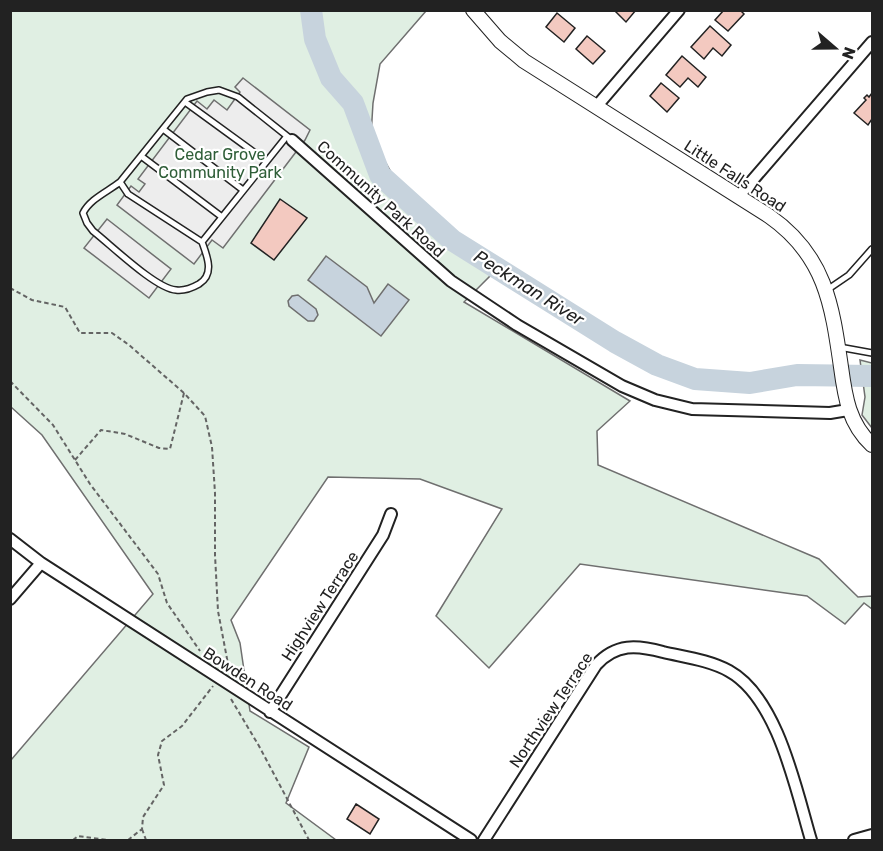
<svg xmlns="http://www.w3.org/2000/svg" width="883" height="851" font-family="Rubik,sans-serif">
	<rect width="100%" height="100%" fill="#fff"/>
	<path fill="#e0efe3" stroke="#6f6f6f" stroke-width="1.5" d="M11 11H426L380 64 373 103 371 136 391 172 467 242 501 265 464 302 630 401 597 431 598 465 819 559 858 597 872 596V609L864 603 845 624 807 596 580 564 489 668 436 616 502 509 420 479 328 477 231 620 240 643 250 711 309 747 286 803 336 840H11V760L153 594 42 435 11 407Z
		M860 360 872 363V428L862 415 865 397Z"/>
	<path fill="#ededed" stroke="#6f6f6f" stroke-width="1.5" d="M243 78 310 130 305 140 223 248 212 240 194 264 117 205 131 186 139 192 145 184 138 179 197 101 207 109 214 100 227 110 240 92 235 87Z
		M107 219 171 269 149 298 84 248Z"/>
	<path fill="#c7d3dd" stroke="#6f6f6f" stroke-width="1.5" d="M326 256 367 287 374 303 388 284 409 300 381 336 308 280Z
		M298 295 316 309 318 315 314 321H308L289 306 288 301 292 296Z"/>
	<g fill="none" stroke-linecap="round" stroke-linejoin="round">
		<path stroke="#c7d3dd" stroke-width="22" d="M311 10 315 39 331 78 353 103 380 175 452 240 615 342 657 365 695 379 750 383 797 375 872 376"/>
	</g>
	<path fill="#f3c9c0" stroke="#222" stroke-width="1.5" d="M614 10H636L626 22Z
		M724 10H740L744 14 728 31 715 20Z
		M557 13 575 28 564 42 546 27Z
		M710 26 731 45 722 56 713 48 704 59 691 47Z
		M587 36 605 51 593 64 576 49Z
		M682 56 706 77 698 87 688 78 680 87 666 75Z
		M661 83 679 98 667 112 650 96Z
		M872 93V119L868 125 854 113 866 100 864 98 867 95 869 97Z
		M280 199 307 218 274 260 251 243Z
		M356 804 379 819 370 834 347 819Z"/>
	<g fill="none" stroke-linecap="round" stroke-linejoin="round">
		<defs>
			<path id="service" d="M185 102 266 161
				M163 129 243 190
				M287 136 202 242 128 194 120 182 187 99 207 92 219 90 238 97 292 140
				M141 156 222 217
				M120 182C107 192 90 199 83 213L87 223 93 231C111 245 156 289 176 290 184 291 192 288 199 284 215 274 207 256 202 242
				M827 290 849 275 872 249
				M839 347 872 353"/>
			<path id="minor" d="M596 107 679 10
				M292 140 451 281 517 325 622 386 655 400 692 409 830 413 848 410
				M738 197 872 42
				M10 539 41 563 471 840
				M10 599 41 563
				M270 712 383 535 391 514
				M484 840 596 665C616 643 637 645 663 652 684 657 709 660 729 671 778 698 796 790 811 840
				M854 840 872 835"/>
			<path id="tertiary" d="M473 10 500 41 524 61 769 216C825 255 832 304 841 367 845 397 849 424 872 445"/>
		</defs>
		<use href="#service" stroke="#222" stroke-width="8"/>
		<use href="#minor" stroke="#222" stroke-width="14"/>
		<use href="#tertiary" stroke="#222" stroke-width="16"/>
		<path stroke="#646464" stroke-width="2" stroke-dasharray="4.5 3" stroke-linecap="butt" d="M10 288 32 300 65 307 80 333H112L129 345 184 393
			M10 381 53 425 90 484 158 574 167 603 200 651
			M75 460 101 430 125 434 159 448 170 449 184 393 205 416 212 447 215 493V555L218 611 228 664 225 669
			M231 699 259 746 309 840
			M142 829 146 840
			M73 840 78 836 108 840
			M128 840 142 829 143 817 164 785 158 755 162 741 182 726 213 686"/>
		<use href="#service" stroke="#fff" stroke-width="5"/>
		<use href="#minor" stroke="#fff" stroke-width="10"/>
		<use href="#tertiary" stroke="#fff" stroke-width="14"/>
	</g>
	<g text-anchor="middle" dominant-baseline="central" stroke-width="4.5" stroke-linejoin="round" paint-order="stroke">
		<g font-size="16" fill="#2f5e38" stroke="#fff">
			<text x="220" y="154">Cedar Grove<tspan x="220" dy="18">Community Park</tspan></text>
		</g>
		<g font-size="16" fill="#222" stroke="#fff">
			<text transform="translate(735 176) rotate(33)">Little Falls Road</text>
			<text transform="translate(381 199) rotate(42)">Community Park Road</text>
			<text transform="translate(320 606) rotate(-57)">Highview Terrace</text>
			<text transform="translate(248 679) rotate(33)">Bowden Road</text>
			<text transform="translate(551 710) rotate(-56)">Northview Terrace</text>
		</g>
		<g font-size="18" font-style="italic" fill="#222" stroke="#fff">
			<text transform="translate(529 288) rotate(32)">Peckman River</text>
		</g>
	</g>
	<rect width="883" height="851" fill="none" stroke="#222222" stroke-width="24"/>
	<g transform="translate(835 48) rotate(110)" stroke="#ffffff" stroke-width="4.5" paint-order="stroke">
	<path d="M0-4.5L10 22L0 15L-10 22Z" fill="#222222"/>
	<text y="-9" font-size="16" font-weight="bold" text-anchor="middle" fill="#222222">N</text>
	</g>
</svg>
